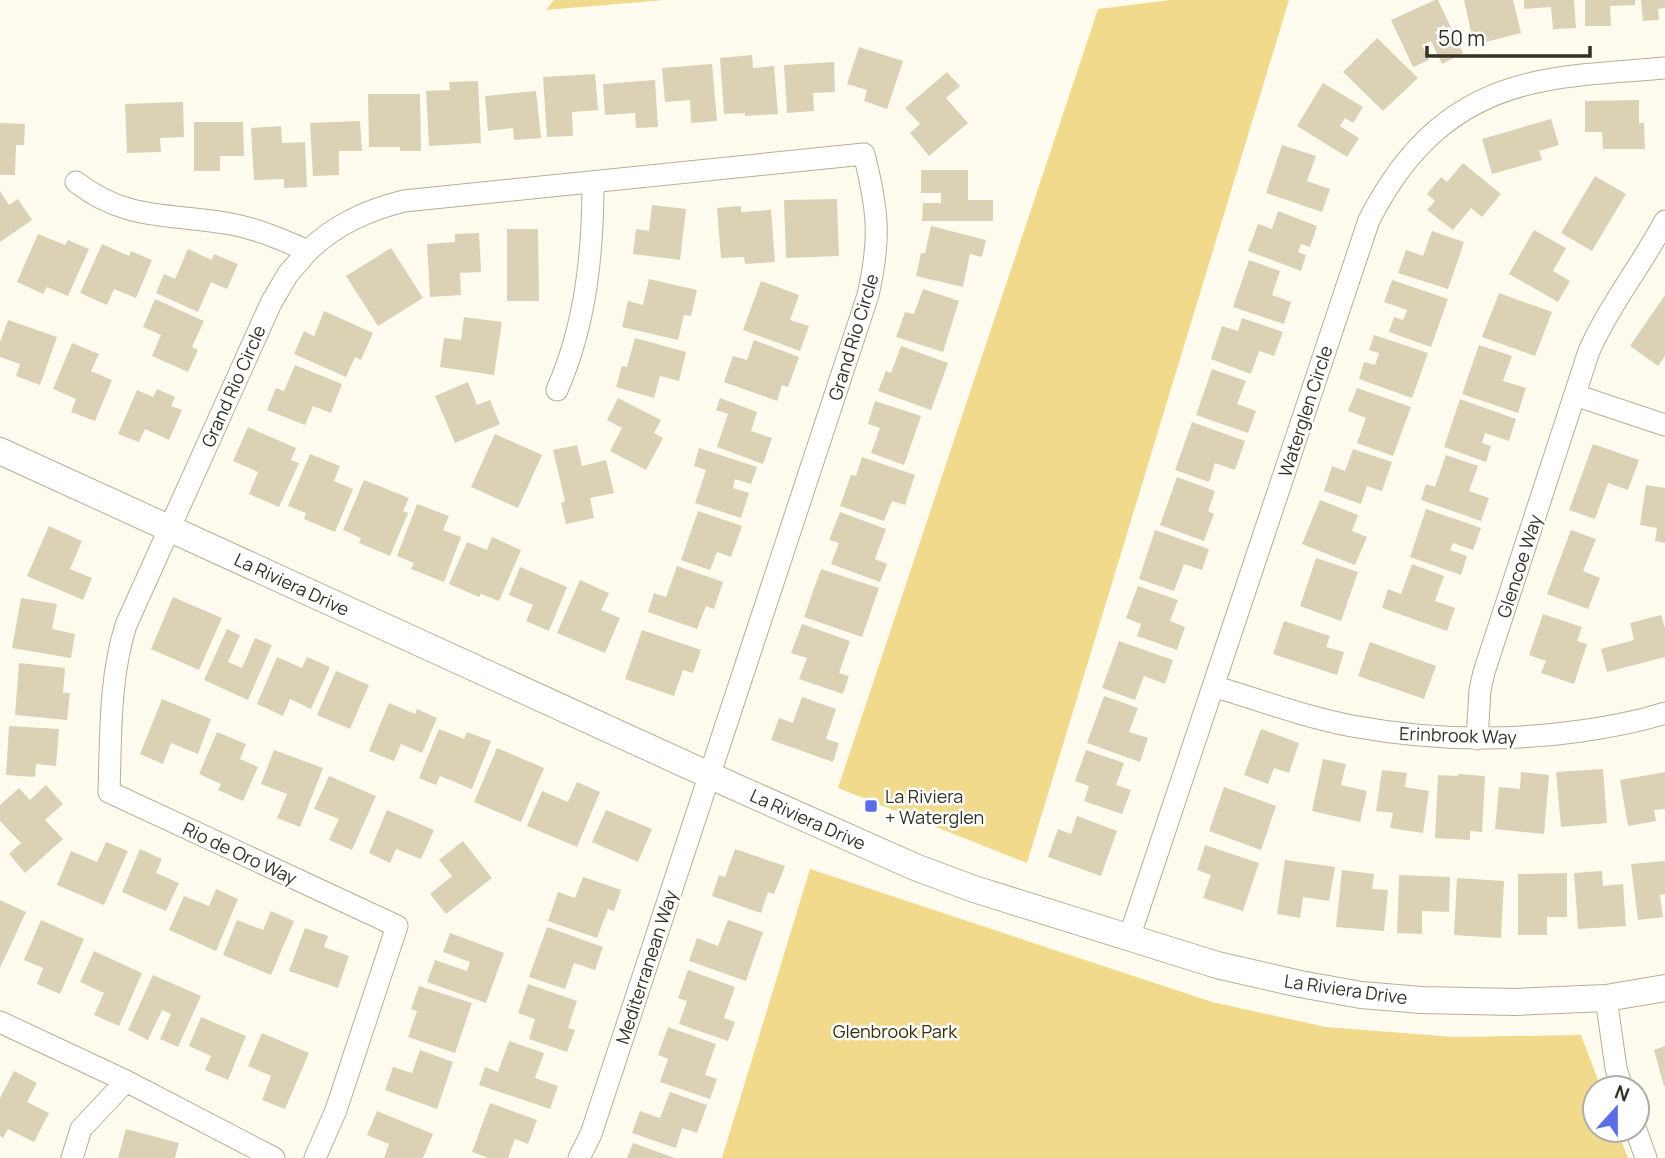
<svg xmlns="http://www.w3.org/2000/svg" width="1665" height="1158" font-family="Manrope,sans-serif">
	<rect width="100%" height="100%" fill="#fffbef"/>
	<path fill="#f2da8c" d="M554 0H664L546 10Z
		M1171 0H1289L1027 863 838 788 1098 9Z
		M810 869 1212 1002 1326 1027 1454 1037 1581 1035 1601 1088H1595V1130H1617L1628 1158H722Z"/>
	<path fill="#dbd2b5" d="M1435 0H1438L1463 53 1442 64 1431 41 1422 45 1429 60 1413 67 1391 20Z
		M1464 0H1513L1521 33 1474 45Z
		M1524 0H1574L1576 28 1553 29 1551 7 1524 9Z
		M1585 0H1635V5L1610 6 1611 26H1585Z
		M1641 0H1665V8L1658 9 1659 20 1643 21Z
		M1377 38 1418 78 1383 111 1343 72Z
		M859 47 903 61 887 109 864 101 867 90 847 84Z
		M752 55 753 68 774 66 778 114 745 116V113L724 114 720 58Z
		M834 62 835 92 813 93 814 111 787 113 784 65Z
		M712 64 717 121 691 123 690 100 665 102 662 68Z
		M947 72 960 86 946 98 968 123 929 156 910 133 920 124 905 108Z
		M595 74 598 110 572 112 573 136 547 137 543 77Z
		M655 80 658 127 636 128 635 113 605 115 603 84Z
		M478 81 481 143 429 146 426 91 450 90 449 82Z
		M1323 83 1363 107 1353 123 1345 118 1340 126 1359 138 1347 157 1297 126Z
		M536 91 541 138 514 140 513 128 488 131 485 96Z
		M368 94H420L421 151H400V147H369Z
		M1639 100V123H1644L1645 149H1603L1602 132H1585V101Z
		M183 102 184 137 160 138 161 152 127 153 125 104Z
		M1551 119 1559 145 1539 151 1542 160 1492 174 1482 139Z
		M360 121 362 151H339V175L313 176 310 123Z
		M194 122H243L244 156H220V171H194Z
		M0 123 25 124 24 145H16L15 175H0Z
		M281 126 282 143 305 142 307 187 284 188V179L254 180 251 128Z
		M1282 145 1316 156 1307 181 1330 189 1322 212 1266 193Z
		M1463 163 1501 194 1482 217 1471 208 1453 230 1427 210 1435 201 1427 194 1441 177 1447 182Z
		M921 170H968V200H993V221H922L923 203H941V193H921Z
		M1595 176 1626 194 1592 251 1561 233Z
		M0 191 9 205 18 199 32 220 0 242Z
		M837 199 839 256 786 258 784 200Z
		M652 205 686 209 680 260 633 254 636 229 649 231Z
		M741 206V212L771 210 775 262 745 264 744 257 721 258 717 208Z
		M1278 211 1317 226 1310 247 1301 244 1298 252 1306 255 1301 271 1248 251 1258 224 1272 229Z
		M931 226 986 240 982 257 970 254 963 287 916 276 921 253H925Z
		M507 229H538L539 301H507Z
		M1534 230 1566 248 1553 271 1570 281 1558 302 1509 274Z
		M1432 231 1464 242 1448 289 1398 273 1406 250 1423 256Z
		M479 233 481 272 460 273 461 295 430 297 427 244 455 242V234Z
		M38 234 65 245 68 240 89 249 68 296 47 287 43 294 17 282Z
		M102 244 129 256 131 251 152 260 136 298 114 289 107 305 80 293Z
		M391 248 423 298 378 326 346 276Z
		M188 249 212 260 214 254 238 264 227 289 211 282 198 312 156 293 164 274 175 279Z
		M1249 260 1280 271 1272 295 1291 302 1284 324 1233 307Z
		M649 279 697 290 691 316 684 315 678 340 622 327 628 301 643 305Z
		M1392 280 1448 299 1431 347 1389 332 1394 317 1403 320 1407 310 1384 302Z
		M761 281 799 295 790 320 809 326 800 351 743 330Z
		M923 289 959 301 943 352 896 337 905 312 914 314Z
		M1499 293 1552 312 1535 356 1482 337Z
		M1665 295V356L1658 366 1630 346Z
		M155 299 204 321 192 347 198 350 188 372 152 356 161 335 143 327Z
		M324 311 373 333 361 360 355 357 346 377 294 354 304 331 314 336Z
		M464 317 502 322 494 375 440 367 444 338 461 340Z
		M1242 318 1283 332 1274 356 1259 351 1251 374 1211 359 1222 326 1238 331Z
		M8 320 57 337 40 385 16 376 20 364 0 357V342Z
		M1374 335 1428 353 1412 398 1359 379 1364 362 1375 365 1379 353 1369 350Z
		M635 338 686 352 679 381 660 376 654 398 616 387 622 366 627 367Z
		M754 340 799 357 788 387 782 385 777 401 724 382 733 356 747 360Z
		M72 343 99 354 91 371 112 380 95 421 71 412 76 399 53 389Z
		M1479 345 1512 356 1503 381 1526 388 1518 413 1462 394Z
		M901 346 948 363 931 410 878 391 886 371 891 373Z
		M295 365 342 384 331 413 313 406 305 425 267 410 276 388 284 391Z
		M1212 369 1246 381 1237 404 1256 411 1248 433 1196 415Z
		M468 382 477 405 490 400 500 424 455 443 435 396Z
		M1357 388 1411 407 1393 456 1357 443 1366 418 1348 411Z
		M157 389 175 397 171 406 182 410 169 440 145 429 139 442 118 434 137 390 153 397Z
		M618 398 661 420 654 433 663 438 646 470 610 451 622 428 607 420Z
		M720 398 757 412 751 431 772 438 763 464 717 447 728 414 716 410Z
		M1460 399 1516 419 1509 441 1485 433 1482 443 1491 446 1486 462 1444 447Z
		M875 401 921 416 904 465 871 453 880 428 868 424Z
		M1192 422 1245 441 1235 470 1215 463 1209 482 1175 470Z
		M248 427 296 448 291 460 299 463 279 507 249 494 258 472 233 461Z
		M495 434 542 455 518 508 471 487Z
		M1593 444 1639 460 1628 490 1608 483 1595 519 1569 510Z
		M577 445 582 466 606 460 614 493 590 498 594 518 566 524 561 503 565 501 553 450Z
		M699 448 757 467 751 484 735 479 733 488 749 493 741 518 695 503 706 470 694 466Z
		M1353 449 1392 462 1382 491 1367 486 1361 504 1324 491 1332 466 1345 471Z
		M310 454 340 466 334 481 353 489 335 532 304 519 306 513 288 506Z
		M1446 455 1478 466 1469 491 1489 498 1481 521 1421 500 1426 484 1435 487Z
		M862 457 915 475 905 505 892 501 884 521 840 506 851 475 856 476Z
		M1177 477 1215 491 1208 511 1214 514 1204 541 1160 525Z
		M364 480 409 498 403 511 408 513 390 556 359 543 361 538 343 530Z
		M1646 485 1665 488V543L1655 541 1657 528 1640 525Z
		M1320 500 1358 515 1352 531 1367 537 1355 565 1302 544Z
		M417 504 449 516 443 530 461 537 444 582 411 569 414 563 397 556Z
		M1426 509 1481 528 1473 550 1453 543 1450 550 1467 556 1461 575 1410 557Z
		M698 511 742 526 731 557 717 552 710 570 681 560Z
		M840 512 886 529 875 559 887 564 880 582 831 564 839 543 829 540Z
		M49 526 82 541 70 569 92 578 83 600 27 576Z
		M1155 530 1209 549 1202 570 1184 564 1174 591 1139 579Z
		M1571 530 1596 539 1583 571 1600 578 1588 609 1547 594Z
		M492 537 521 550 499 601 481 594 479 597 449 584 467 542 487 550Z
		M1316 558 1358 572 1341 621 1300 606Z
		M1412 564 1444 576 1435 601 1455 608 1447 631 1382 608 1388 589 1401 594Z
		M677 566 723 582 714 609 706 606 697 629 648 612 654 593 666 597Z
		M520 567 567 587 549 631 526 621 533 605 509 595Z
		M821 569 879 588 862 637 804 617Z
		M580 580 609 593 601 610 620 618 605 653 557 633Z
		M1138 586 1178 600 1170 621 1185 627 1177 650 1137 636 1141 624 1126 618Z
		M173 597 222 618 199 670 151 649Z
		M21 598 57 604 52 629 75 634 71 658 12 648Z
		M1543 614 1582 627 1577 641 1587 644 1574 684 1541 673 1546 661 1529 655Z
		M1661 615 1665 628V657L1607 672 1601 649 1634 640 1630 623Z
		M1284 621 1330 636 1326 647 1344 652 1337 675 1273 654Z
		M802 624 850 641 839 673 849 676 843 694 799 679 807 658 791 653Z
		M227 629 240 635 228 662 242 668 255 638 272 645 248 700 204 680Z
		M642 630 701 650 693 673 683 670 674 696 625 679Z
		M1119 641 1173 660 1165 684 1144 676 1135 700 1102 688Z
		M1370 642 1436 666 1424 699 1358 676Z
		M277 657 302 668 307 657 330 667 311 709 290 699 283 716 257 704Z
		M19 663 65 668 63 693H70L67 720 15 715Z
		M336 671 369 685 350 729 317 715Z
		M1104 696 1138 708 1129 732 1148 738 1140 762 1087 743Z
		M802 697 836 709 826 739 839 743 833 762 771 740 779 718 793 723Z
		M162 699 211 719 198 754 171 743 163 764 140 754Z
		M389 703 415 714 417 709 437 718 422 753 401 744 394 761 369 751Z
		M9 726 59 729 56 766 36 764 35 777 6 775Z
		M439 729 464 739 467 732 491 741 472 789 440 776 436 785 419 778Z
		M1261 729 1299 743 1289 773 1274 768 1268 784 1244 775Z
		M217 732 246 744 240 759 258 767 243 801 218 790 221 784 199 774Z
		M497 748 544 768 521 822 474 802Z
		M274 750 323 768 300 827 277 818 287 794 261 784Z
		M1086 750 1124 763 1116 785 1131 790 1122 814 1084 801 1089 786 1075 781Z
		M1323 759 1346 764 1341 785 1367 791 1360 822 1312 811Z
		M1603 769 1607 823 1561 827 1556 772Z
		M1382 770 1407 773 1405 787 1429 791 1423 833 1390 828 1393 813 1376 811Z
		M1521 772 1549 775 1544 834 1495 829 1499 787 1520 789Z
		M1665 772V809L1654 810 1656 821 1628 826 1620 780Z
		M1458 774 1485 776 1482 832 1470 831V840L1435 838 1438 775 1458 776Z
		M329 776 376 796 352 850 329 840 339 819 314 809Z
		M577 782 600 792 577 847 527 826 542 791 568 802Z
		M46 785 63 804 45 820 63 839 25 873 9 854 21 843 0 821V805L19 788 30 800Z
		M1224 787 1276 806 1261 850 1209 831Z
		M387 810 434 830 421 859 396 849 390 863 369 853Z
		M606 810 652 829 638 862 592 842Z
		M1077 816 1117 831 1101 876 1048 857 1058 829 1071 834Z
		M463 841 492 878 446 914 430 894 452 876 439 860Z
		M106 842 128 851 104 905 57 885 71 851 97 862Z
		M1205 845 1259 863 1243 911 1203 898 1211 875 1197 870Z
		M140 849 162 859 156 873 179 883 166 911 122 892Z
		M735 849 785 866 774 894 768 892 761 913 712 896 719 875 725 877Z
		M1285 860 1335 867 1329 901 1303 897 1300 918 1277 914Z
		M1665 861V894L1660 895 1663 917 1638 920 1631 864Z
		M1342 870 1374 874 1372 889 1388 890 1384 931 1336 927Z
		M1602 871 1603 886 1623 884 1626 926 1578 929 1574 873Z
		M1567 873V917H1547V935H1518V874Z
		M1399 875 1450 877 1449 912 1422 911V934L1397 933Z
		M583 877 621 890 614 911 608 909 597 938 548 921 558 892 575 898Z
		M1457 878 1504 881 1501 938 1454 935Z
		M216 889 238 899 216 951 169 930 184 896 209 906Z
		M0 900 26 912 0 968Z
		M271 911 294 921 271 975 223 955 237 920 263 930Z
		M41 920 84 939 60 994 37 984 43 968 24 960Z
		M728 920 763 932 746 981 689 961 697 938 718 946Z
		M547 927 603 947 595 970 574 963 565 989 529 977Z
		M305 928 328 936 324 947 349 956 338 988 289 971Z
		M450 933 504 953 486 1003 427 982 435 960 467 971 470 962 443 952Z
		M94 951 142 973 119 1026 94 1015 104 993 80 982Z
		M688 970 735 987 724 1018 735 1022 728 1041 679 1024 687 1001 678 998Z
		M153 975 201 996 178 1047 160 1039 171 1014 162 1010 148 1040 128 1030Z
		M528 984 577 1001 568 1028 575 1030 567 1052 529 1039 535 1019 518 1013Z
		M419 986 472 1003 455 1053 408 1037 417 1011 411 1009Z
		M201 1017 246 1036 228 1080 205 1070 211 1056 189 1046Z
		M668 1027 716 1044 705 1075 717 1079 710 1099 660 1082 668 1059 658 1055Z
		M262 1033 309 1053 285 1109 262 1100 271 1076 248 1066Z
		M509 1041 544 1053 535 1078 558 1086 550 1109 479 1085 485 1067 498 1072Z
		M1665 1046V1086H1664L1654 1050Z
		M420 1050 453 1062 437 1109 385 1090 393 1067 412 1073Z
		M14 1071 37 1083 27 1102 49 1113 34 1142 8 1129 3 1138 0 1136V1098Z
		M670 1092 707 1105 697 1133 682 1128 676 1148 632 1133 640 1111 660 1118Z
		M490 1103 537 1120 528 1144 515 1139 508 1158H489L472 1152Z
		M377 1111 433 1134 423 1158H384L389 1144 367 1135Z
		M126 1129 179 1143 175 1158H118Z
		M633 1143 675 1158H627Z"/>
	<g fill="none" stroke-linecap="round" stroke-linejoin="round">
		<defs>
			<path id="minor" d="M76 182C127 222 172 213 231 224 258 229 283 240 308 251 336 224 368 210 404 201L864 154C878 210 881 238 868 295L591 1134 579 1158
				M308 251 288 274 271 303 126 625C109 678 111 737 109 792L397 926 336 1110 315 1158
				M557 390C586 324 593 253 593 182
				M1575 395 1665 425
				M1213 686C1259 700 1305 717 1352 726 1428 740 1505 742 1581 731 1609 727 1638 722 1665 713
				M1477 739 1480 690 1484 672 1589 351C1610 304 1641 266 1665 221
				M1129 938 1369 220C1406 148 1455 99 1537 82 1578 73 1623 72 1665 68
				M1606 998 1616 1068 1622 1088
				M0 1022 126 1081 274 1158
				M1636 1130 1646 1158
				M72 1158 81 1129 126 1081"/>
			<path id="tertiary" d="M0 451 733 786 915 867 974 889 1217 965 1300 984 1361 995 1421 1000 1515 1002 1606 998 1665 988"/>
		</defs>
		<use href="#minor" stroke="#b8af93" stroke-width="23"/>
		<use href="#tertiary" stroke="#b8af93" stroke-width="28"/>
		<use href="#minor" stroke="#fff" stroke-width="21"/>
		<use href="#tertiary" stroke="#fff" stroke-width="26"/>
	</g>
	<rect fill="#5a6fe5" stroke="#fff" stroke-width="2.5" x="864" y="799" width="14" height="14" rx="3.5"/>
	<g text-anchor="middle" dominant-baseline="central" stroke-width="5" stroke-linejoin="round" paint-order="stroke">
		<g font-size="18" fill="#343125" stroke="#fff">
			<text transform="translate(853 337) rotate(-73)">Grand Rio Circle</text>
			<text transform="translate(233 386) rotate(-66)">Grand Rio Circle</text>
			<text transform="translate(1305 411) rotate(-72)">Waterglen Circle</text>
			<text transform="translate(1519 566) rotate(-72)">Glencoe Way</text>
			<text transform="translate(292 584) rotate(25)">La Riviera Drive</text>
			<text transform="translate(1458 735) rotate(2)">Erinbrook Way</text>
			<text transform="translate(808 819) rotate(24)">La Riviera Drive</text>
			<text transform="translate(240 853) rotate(25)">Rio de Oro Way</text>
			<text transform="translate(646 967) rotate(-72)">Mediterranean Way</text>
			<text transform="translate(1346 989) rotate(8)">La Riviera Drive</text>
		</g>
		<g font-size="18" fill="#343125" stroke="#fff" text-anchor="start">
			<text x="885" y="796">La Riviera<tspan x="885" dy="21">+ Waterglen</tspan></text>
		</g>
		<g font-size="18" fill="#372c03" stroke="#fff">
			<text x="895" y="1031">Glenbrook Park</text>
		</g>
	</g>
	<g transform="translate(1616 1109) rotate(21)"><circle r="33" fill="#ffffff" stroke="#aeada8" stroke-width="2"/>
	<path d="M0-5L12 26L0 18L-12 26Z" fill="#5a6fe5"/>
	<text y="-10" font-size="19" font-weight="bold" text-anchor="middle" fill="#343125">N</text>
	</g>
	<path d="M1427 46v10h163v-10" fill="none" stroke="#343125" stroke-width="3.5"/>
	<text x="1438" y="46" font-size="21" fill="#343125" stroke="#ffffff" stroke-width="5" paint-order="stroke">50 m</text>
</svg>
